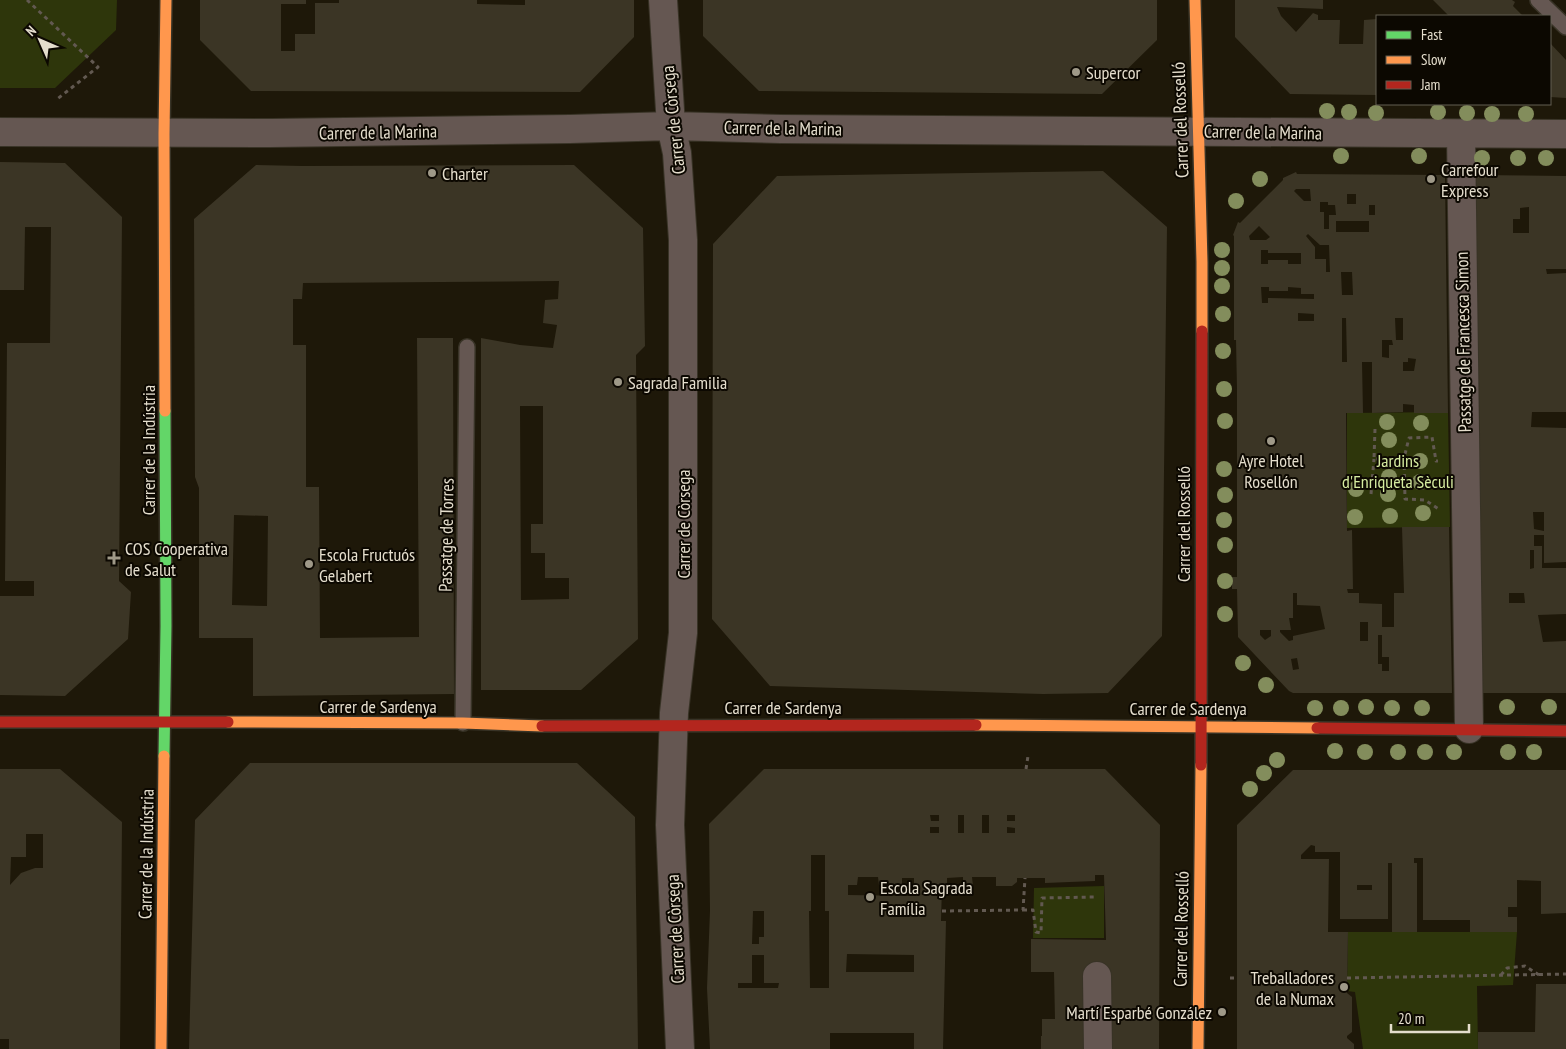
<svg xmlns="http://www.w3.org/2000/svg" width="1566" height="1049" font-family="'PT Sans Narrow',sans-serif">
	<rect width="100%" height="100%" fill="#1e1809"/>
	<path fill="#2e360b" d="M0 0H117L116 30 55 88H0Z
		M1448 412 1450 527 1347 528V413Z
		M1104 886V938H1033L1034 888Z
		M1348 932H1517L1513 985 1477 986 1478 1049H1363L1355 992 1347 991Z"/>
	<path fill="#3b3525" fill-rule="evenodd" d="M200 0H306V4H281V51H295V34H315V3H339V0H477V4L525 5V0H634V37L580 92 251 91 200 40Z
		M703 0H1157V40L1102 94 759 91 703 36Z
		M1235 0H1323V9L1277 7 1281 16 1296 32 1313 13 1318 15V20H1340L1339 44H1363L1364 20 1377 19V95L1290 94 1235 37Z
		M1433 0H1512L1515 2 1513 6 1523 16H1449Z
		M1550 43 1566 60V98L1550 97Z
		M0 162 65 163 122 217 119 581 131 592 128 639 65 696 0 695V596H34V581H5L7 343H50L51 227H25L24 290H0Z
		M256 165 302 166 574 165 643 228 645 346 636 355 638 639 581 690H481V338L520 345 553 348 557 325 543 323 545 300 558 299 559 281 303 283 302 299H293V345H306V487H319L320 638 419 637 417 338H453L454 694 253 696V638H199V488L195 477 194 219ZM520 406H543V524H531V553H545V578H569V599L521 600ZM234 515 268 516 267 606 232 605Z
		M1103 171 1167 227 1162 636 1108 693 1043 694 770 686 712 619 713 244 777 176Z
		M1296 172 1297 174 1445 175 1448 413H1414V405L1403 404V412L1372 413V362H1362L1363 413H1346L1347 531 1352 530 1353 589H1347L1348 593H1359V603L1382 604V627H1394V593H1404L1402 527H1449L1452 693H1293L1289 691 1238 637 1237 589H1232V577H1237V389L1236 340H1234V236L1233 235 1238 222 1240 223 1283 180V178ZM1296 189H1310L1311 201H1304L1294 191ZM1347 194H1356V204H1347ZM1320 202H1328V205H1335L1336 215H1329V229H1324V212H1320ZM1369 205H1375V215H1369ZM1336 221H1369V232H1336ZM1259 226 1270 237 1266 240H1250L1249 236ZM1308 234 1320 245H1329L1330 272H1326V259H1315V247L1306 236ZM1261 250H1268V253H1301V264H1288V260H1268V264H1261ZM1341 272H1352L1353 295H1342ZM1261 287H1269V291H1288V287L1301 288V294H1314V299L1268 298V303H1262ZM1298 313 1314 314V321H1298ZM1342 318H1346L1347 362H1342ZM1395 318H1403V340H1396ZM1382 340H1392L1393 345H1389V358L1382 357ZM1408 358 1416 359 1414 371H1403V362H1408ZM1293 593H1297V605L1320 606 1325 629 1293 636V640L1289 641 1280 632V630H1291L1289 618H1293ZM1360 622H1368V641H1360ZM1260 630H1271V636L1265 640 1260 635ZM1378 635H1382V657H1389V671H1382V664H1378ZM1297 658 1299 669 1293 670 1291 659Z
		M1476 175 1566 176V269H1546L1547 274 1566 273V412H1532L1531 427 1566 428V562L1544 563V535H1534V546H1542V568H1566V614L1538 615 1543 642 1566 641V693H1482ZM1529 207V233H1513V219H1520V208ZM1533 512H1544V531L1534 529ZM1530 550H1534V568L1530 569ZM1509 593H1524L1525 603H1509Z
		M250 763H577L635 817 638 1049H189L195 820Z
		M0 769H60L122 822 120 1049H9V1039H0ZM26 834H43V868H35L21 873 10 885 11 857H26Z
		M764 769H1105L1160 825 1159 1049H1041V1036H1042V1019H1055L1054 972H1031V939L1106 940 1104 875H1095V881L1045 883V878H1017V882L1012 886H996V877H972L973 886H963V877L947 878V886H942L941 921H946L943 1049H914V1033H830V1049H710L707 988 710 911 709 824ZM930 815H939V821H931ZM958 815H964V833H958ZM982 815H989V833H982ZM1007 815H1015V821H1007ZM930 827H939V833H930ZM1007 827 1015 828V833H1007ZM811 855H825V911H829V988H810L809 911H811ZM858 877H878L879 885H902V878H914V896L848 895V885H857ZM753 911H764V937H759V944H752ZM847 954 914 955V972H846ZM752 955H764V983H779L778 988H738V983H752Z
		M1293 770H1566V913L1541 914V881L1517 880V907H1508V917H1517V932H1470V920H1423V858H1414V863H1417V932H1392V863H1388V919H1340V852H1315V846L1311 845 1301 855V859H1329L1328 932H1348L1347 993 1352 997V1032L1347 1036V1038L1354 1044V1049H1237V825ZM1357 885H1372V890H1357Z
		M1536 984H1566V1049H1478V1032H1535Z"/>
	<g fill="none" stroke-linecap="round" stroke-linejoin="round">
		<defs>
			<path id="lane" d="M1538 0 1566 27
				M463 723 467 347"/>
			<path id="street" d="M663 0 671 126 677 153 683 240V633L674 713 670 825 680 1049
				M0 132 271 133 570 129 671 126 781 129 1566 134
				M1461 135 1469 729
				M1097 976 1098 1049"/>
			<path id="fast" d="M164 756 166 626 165 411"/>
			<path id="slow" d="M1195 0 1202 262V331
				M165 411 164 134 166 0
				M228 722 463 723 542 726
				M976 725 1317 728
				M161 1049 164 756
				M1198 1049 1201 765"/>
			<path id="jam" d="M0 722H228
				M542 726 976 725
				M1317 728 1566 731
				M1201 765 1202 331"/>
		</defs>
		<use href="#lane" stroke="#383326" stroke-width="18"/>
		<use href="#street" stroke="#383326" stroke-width="30"/>
		<use href="#fast" stroke="#383326" stroke-width="14"/>
		<use href="#slow" stroke="#383326" stroke-width="14"/>
		<use href="#jam" stroke="#383326" stroke-width="14"/>
		<path stroke="#625951" stroke-width="3" stroke-dasharray="4 4" stroke-linecap="butt" d="M27 0 98 67 56 100
			M1375 429 1374 459 1404 458 1409 438 1432 437 1436 461H1438
			M1404 458 1405 499 1425 500 1440 510
			M1371 494 1374 459
			M1026 769 1028 756
			M1023 910H1033L1036 932 1041 933 1042 898 1096 897
			M942 911 1023 910 1025 878
			M1501 975 1507 968 1525 966 1539 975
			M1230 978H1237
			M1347 978 1566 974"/>
		<use href="#lane" stroke="#655752" stroke-width="15"/>
		<use href="#street" stroke="#655752" stroke-width="28"/>
		<use href="#fast" stroke="#63d668" stroke-width="11"/>
		<use href="#slow" stroke="#ff974d" stroke-width="11"/>
		<use href="#jam" stroke="#b3261e" stroke-width="11"/>
	</g>
	<g fill="#838d5c">
		<circle cx="1327" cy="111" r="8"/>
		<circle cx="1349" cy="112" r="8"/>
		<circle cx="1438" cy="112" r="8"/>
		<circle cx="1376" cy="113" r="8"/>
		<circle cx="1467" cy="113" r="8"/>
		<circle cx="1492" cy="114" r="8"/>
		<circle cx="1526" cy="114" r="8"/>
		<circle cx="1341" cy="156" r="8"/>
		<circle cx="1419" cy="156" r="8"/>
		<circle cx="1482" cy="158" r="8"/>
		<circle cx="1518" cy="158" r="8"/>
		<circle cx="1546" cy="158" r="8"/>
		<circle cx="1260" cy="179" r="8"/>
		<circle cx="1236" cy="201" r="8"/>
		<circle cx="1222" cy="250" r="8"/>
		<circle cx="1222" cy="268" r="8"/>
		<circle cx="1222" cy="286" r="8"/>
		<circle cx="1223" cy="314" r="8"/>
		<circle cx="1223" cy="351" r="8"/>
		<circle cx="1224" cy="389" r="8"/>
		<circle cx="1225" cy="421" r="8"/>
		<circle cx="1387" cy="422" r="8"/>
		<circle cx="1421" cy="423" r="8"/>
		<circle cx="1389" cy="440" r="8"/>
		<circle cx="1420" cy="461" r="8"/>
		<circle cx="1224" cy="469" r="8"/>
		<circle cx="1389" cy="477" r="8"/>
		<circle cx="1420" cy="482" r="8"/>
		<circle cx="1356" cy="489" r="8"/>
		<circle cx="1388" cy="494" r="8"/>
		<circle cx="1225" cy="495" r="8"/>
		<circle cx="1423" cy="513" r="8"/>
		<circle cx="1390" cy="516" r="8"/>
		<circle cx="1355" cy="517" r="8"/>
		<circle cx="1224" cy="520" r="8"/>
		<circle cx="1225" cy="545" r="8"/>
		<circle cx="1225" cy="581" r="8"/>
		<circle cx="1225" cy="614" r="8"/>
		<circle cx="1243" cy="663" r="8"/>
		<circle cx="1266" cy="685" r="8"/>
		<circle cx="1366" cy="707" r="8"/>
		<circle cx="1507" cy="707" r="8"/>
		<circle cx="1549" cy="707" r="8"/>
		<circle cx="1315" cy="708" r="8"/>
		<circle cx="1341" cy="708" r="8"/>
		<circle cx="1392" cy="708" r="8"/>
		<circle cx="1422" cy="708" r="8"/>
		<circle cx="1335" cy="751" r="8"/>
		<circle cx="1365" cy="752" r="8"/>
		<circle cx="1398" cy="752" r="8"/>
		<circle cx="1425" cy="752" r="8"/>
		<circle cx="1454" cy="752" r="8"/>
		<circle cx="1508" cy="752" r="8"/>
		<circle cx="1534" cy="752" r="8"/>
		<circle cx="1277" cy="760" r="8"/>
		<circle cx="1264" cy="773" r="8"/>
		<circle cx="1250" cy="789" r="8"/>
	</g>
	<g fill="#9f9988" stroke="#0c0801" stroke-width="2">
		<circle cx="1076" cy="72" r="5"/>
		<circle cx="432" cy="173" r="5"/>
		<circle cx="1431" cy="179" r="5"/>
		<circle cx="618" cy="382" r="5"/>
		<circle cx="1271" cy="441" r="5"/>
		<path d="M111.5 550.5h5v5h5v5h-5v5h-5v-5h-5v-5h5z"/>
		<circle cx="309" cy="564" r="5"/>
		<circle cx="870" cy="897" r="5"/>
		<circle cx="1344" cy="987" r="5"/>
		<circle cx="1222" cy="1012" r="5"/>
	</g>
	<g text-anchor="middle" dominant-baseline="central" stroke-width="4" stroke-linejoin="round" paint-order="stroke">
		<g font-size="18" fill="#e5decd" stroke="#0c0801" text-anchor="start">
			<text x="1086" y="72">Supercor</text>
			<text x="1441" y="169">Carrefour<tspan x="1441" dy="21">Express</tspan></text>
			<text x="442" y="173">Charter</text>
			<text x="628" y="382">Sagrada Familia</text>
			<text x="1271" y="460" text-anchor="middle">Ayre Hotel<tspan x="1271" dy="21">Rosellón</tspan></text>
			<text x="125" y="548">COS Cooperativa<tspan x="125" dy="21">de Salut</tspan></text>
			<text x="319" y="554">Escola Fructuós<tspan x="319" dy="21">Gelabert</tspan></text>
			<text x="880" y="887">Escola Sagrada<tspan x="880" dy="21">Família</tspan></text>
			<text x="1334" y="977" text-anchor="end">Treballadores<tspan x="1334" dy="21">de la Numax</tspan></text>
			<text x="1212" y="1012" text-anchor="end">Martí Esparbé González</text>
		</g>
		<g font-size="18" fill="#e5decd" stroke="#0c0801">
			<text transform="translate(673 120) rotate(-96)">Carrer de Còrsega</text>
			<text transform="translate(1180 120) rotate(-92)">Carrer del Rosselló</text>
			<text transform="translate(783 128) rotate(1)">Carrer de la Marina</text>
			<text transform="translate(378 132) rotate(-1)">Carrer de la Marina</text>
			<text transform="translate(1263 132) rotate(1)">Carrer de la Marina</text>
			<text transform="translate(1463 342) rotate(-91)">Passatge de Francesca Simon</text>
			<text transform="translate(148 450) rotate(-90)">Carrer de la Indústria</text>
			<text transform="translate(683 524) rotate(-90)">Carrer de Còrsega</text>
			<text transform="translate(1183 524) rotate(-90)">Carrer del Rosselló</text>
			<text transform="translate(446 535) rotate(-89)">Passatge de Torres</text>
			<text x="378" y="706">Carrer de Sardenya</text>
			<text x="783" y="707">Carrer de Sardenya</text>
			<text x="1188" y="708">Carrer de Sardenya</text>
			<text transform="translate(146 854) rotate(-89)">Carrer de la Indústria</text>
			<text transform="translate(675 929) rotate(-93)">Carrer de Còrsega</text>
			<text transform="translate(1181 929) rotate(-89)">Carrer del Rosselló</text>
		</g>
		<g font-size="18" fill="#d6eca0" stroke="#0c0801">
			<text x="1398" y="460">Jardins<tspan x="1398" dy="21">d'Enriqueta Sèculi</tspan></text>
		</g>
	</g>
	<rect x="1376" y="15" width="175" height="90" fill="#0c0801" stroke="#635e53"/>
	<rect x="1386" y="31" width="25" height="8" fill="#63d668" stroke="#635e53"/>
	<text x="1421" y="40" font-size="15" fill="#e5decd">Fast</text>
	<rect x="1386" y="56" width="25" height="8" fill="#ff974d" stroke="#635e53"/>
	<text x="1421" y="65" font-size="15" fill="#e5decd">Slow</text>
	<rect x="1386" y="81" width="25" height="8" fill="#b3261e" stroke="#635e53"/>
	<text x="1421" y="90" font-size="15" fill="#e5decd">Jam</text>
	<g transform="translate(40 40) rotate(315)" stroke="#0c0801" stroke-width="4" paint-order="stroke">
	<path d="M0-4L9 19L0 12L-9 19Z" fill="#e5decd"/>
	<text y="-8" font-size="14" font-weight="bold" text-anchor="middle" fill="#e5decd">N</text>
	</g>
	<path d="M1391 1024v8h78v-8" fill="none" stroke="#e5decd" stroke-width="2.5"/>
	<text x="1398" y="1024" font-size="15" fill="#e5decd" stroke="#0c0801" stroke-width="4" paint-order="stroke">20 m</text>
</svg>
